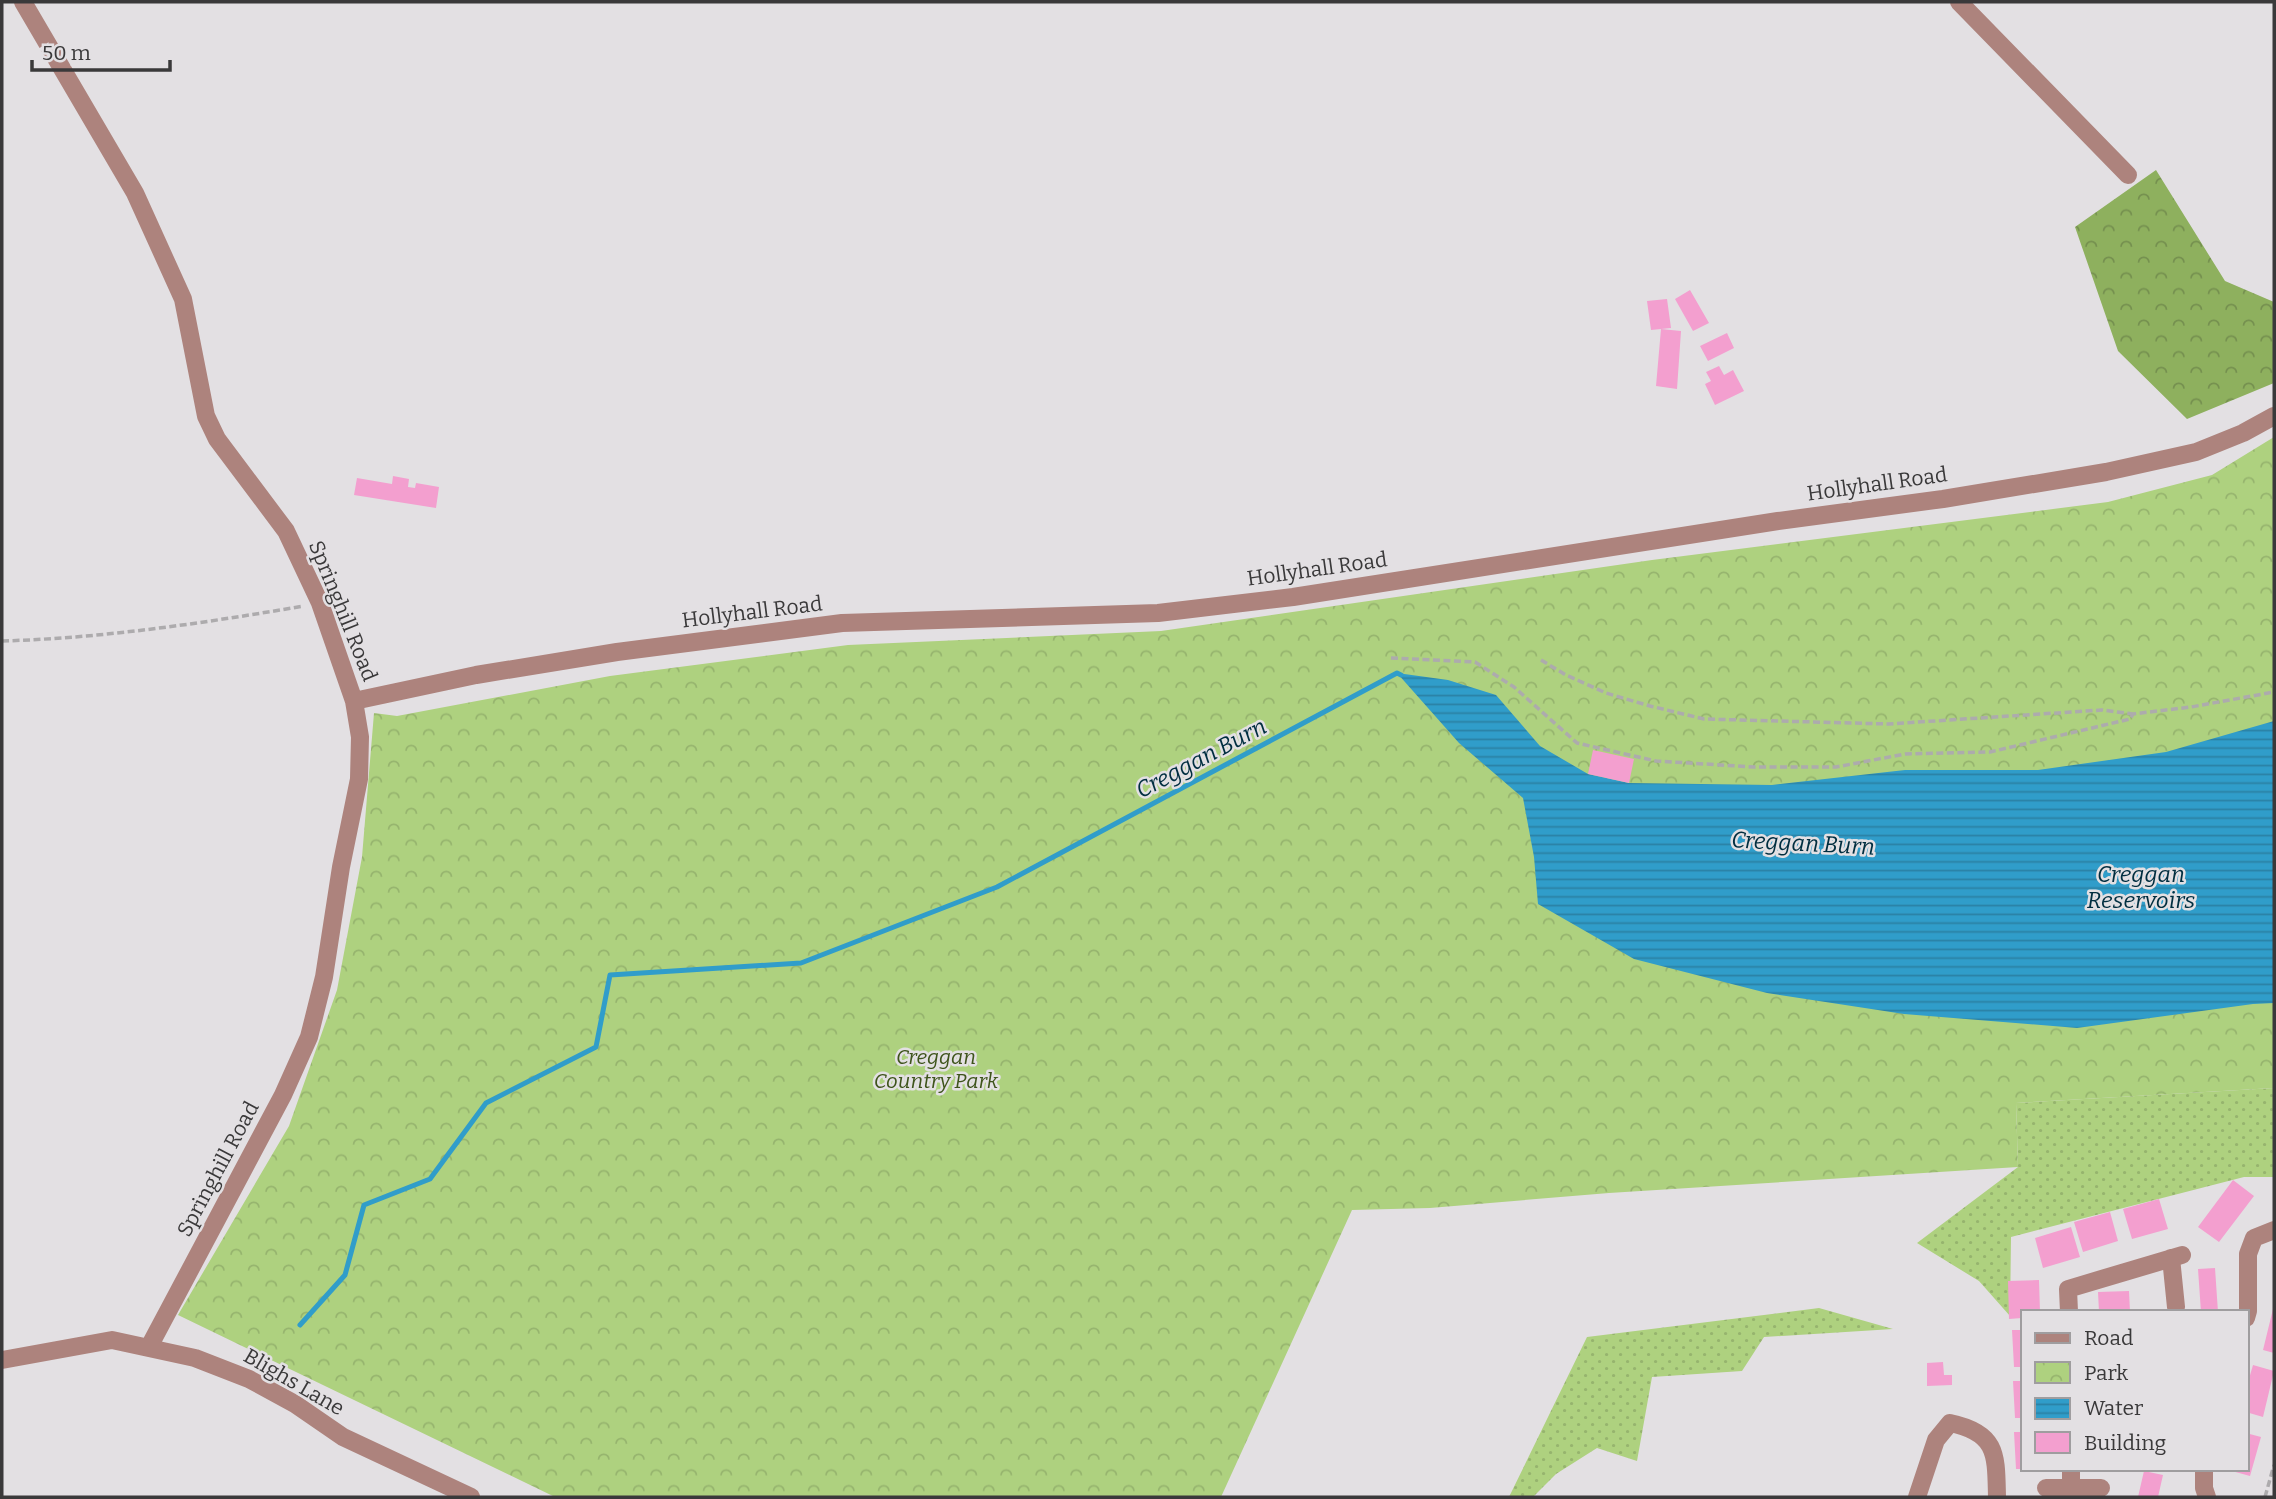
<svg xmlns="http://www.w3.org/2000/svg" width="2276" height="1499" font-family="Bitter,serif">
	<defs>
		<pattern id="grass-dots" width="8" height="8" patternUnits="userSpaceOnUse" patternTransform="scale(1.75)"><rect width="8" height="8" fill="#aed17f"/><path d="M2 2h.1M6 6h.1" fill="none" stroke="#96b46e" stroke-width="1.8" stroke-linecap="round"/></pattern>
		<pattern id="forest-crowns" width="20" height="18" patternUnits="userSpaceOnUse" patternTransform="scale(1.75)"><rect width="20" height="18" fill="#8eb05e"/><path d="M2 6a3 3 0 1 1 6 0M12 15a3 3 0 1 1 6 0" fill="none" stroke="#75904f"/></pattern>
		<pattern id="park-crowns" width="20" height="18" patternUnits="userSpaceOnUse" patternTransform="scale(1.75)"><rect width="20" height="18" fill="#aed17f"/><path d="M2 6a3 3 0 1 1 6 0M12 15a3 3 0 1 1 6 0" fill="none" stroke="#96b46e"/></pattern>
		<pattern id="water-rules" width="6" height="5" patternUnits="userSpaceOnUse" patternTransform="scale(1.75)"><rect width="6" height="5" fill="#309dca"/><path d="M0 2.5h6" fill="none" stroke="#2a81a5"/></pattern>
	</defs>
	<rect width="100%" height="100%" fill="#e3e0e3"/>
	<path fill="url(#grass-dots)" d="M2274 1088V1177H2244L2011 1237 2010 1316 1979 1281 1917 1243 2018 1167 2016 1103Z
		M1819 1308 1893 1329 1764 1337 1742 1371 1652 1377 1637 1461 1597 1448 1556 1474 1533 1497H1509L1587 1337Z"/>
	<path fill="url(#forest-crowns)" d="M2156 170 2225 281 2274 302V383L2187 419 2118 351 2075 227Z"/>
	<path fill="url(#park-crowns)" d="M2274 437V1088L2016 1103 2018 1167 1609 1193 1430 1208 1352 1210 1221 1497H555L178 1315 289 1126 337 990 362 857 374 713 397 716 610 676 848 645 1161 631 1652 560 2108 502 2212 475Z"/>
	<path fill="url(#water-rules)" d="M1397 673 1448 680 1496 695 1540 746 1588 774 1629 783 1772 785 1905 770H2038L2166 752 2274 721V1003L2253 1004 2077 1028 1904 1014 1767 993 1634 959 1538 904 1534 857 1523 798 1459 743Z"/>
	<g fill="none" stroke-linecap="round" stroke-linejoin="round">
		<path stroke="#309dca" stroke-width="5" d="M300 1325 345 1275 364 1205 430 1179 486 1103 596 1047 610 975 801 963 997 887 1397 673 1401 675"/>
	</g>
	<path fill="#f39fcf" d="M1690 290 1709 323 1693 331 1675 299Z
		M1667 299 1671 328 1651 330 1647 301Z
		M1661 329 1681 331 1677 389 1656 386Z
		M1727 333 1734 348 1708 361 1700 346Z
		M1719 366 1724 375 1733 370 1744 391 1715 405 1705 384 1711 381 1706 372Z
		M393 476 409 479 408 487 415 488 416 483 439 487 436 508 354 495 357 478 392 484Z
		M1593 750 1634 759 1629 783 1588 774Z
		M2233 1180 2254 1196 2219 1242 2198 1227Z
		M2159 1199 2168 1229 2132 1239 2123 1209Z
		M2110 1212 2118 1241 2083 1252 2074 1222Z
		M2071 1227 2080 1257 2043 1268 2035 1238Z
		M2215 1268 2218 1312H2201L2198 1269Z
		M2039 1280 2040 1312H2022V1318L2009 1319 2008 1281Z
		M2129 1291 2130 1312H2099L2098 1292Z
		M2273 1309H2274V1353L2263 1350Z
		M2012 1330H2022V1367H2014Z
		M1943 1362 1944 1375H1952V1385L1927 1386V1363Z
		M2253 1365 2274 1371 2263 1417 2246 1412V1389Z
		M2013 1381H2022V1418H2015Z
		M2014 1432H2022V1469H2016Z
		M2246 1433 2261 1437 2250 1476 2228 1470 2246 1469Z
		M2144 1471 2163 1475 2158 1497H2138Z"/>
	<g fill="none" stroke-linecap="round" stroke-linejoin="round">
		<path stroke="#adabad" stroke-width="3.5" stroke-dasharray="7 3.5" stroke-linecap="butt" d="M2 641C105 638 203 623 304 606
			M1391 658 1475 662 1514 687 1577 743 1656 761 1754 767H1836L1905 754 1990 752 2130 719 2133 714 2191 707 2274 692
			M1541 660 1566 675 1606 693 1650 706 1704 719 1888 724 2102 710 2133 714
			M2265 1497 2274 1465"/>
		<path stroke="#ad837d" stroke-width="18" d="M23 2 135 193 183 299 206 416 217 439 286 531 320 603 354 701 360 737 359 779 341 867 324 977 309 1037 283 1095 149 1347
			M1959 2 2128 175
			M354 701 476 675 617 652 842 623 1158 613 1293 597 1778 521 1943 499 2106 472 2196 452 2243 433 2274 416
			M2171 1258 2176 1307
			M2069 1312 2068 1289 2182 1255
			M2246 1318 2248 1311V1254L2254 1238 2274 1230
			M2 1360 112 1340 195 1358 249 1379 295 1404 343 1437 471 1497
			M2071 1469V1488
			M2204 1469V1488L2207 1497
			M2046 1488H2101
			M1917 1497 1936 1440 1950 1423C1998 1433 1996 1455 1997 1497"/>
	</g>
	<g text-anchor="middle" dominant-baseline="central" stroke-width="5" stroke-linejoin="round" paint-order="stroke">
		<g font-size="21" fill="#3a393a" stroke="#e3e0e3">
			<text transform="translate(1877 484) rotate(-8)">Hollyhall Road</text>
			<text transform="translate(1317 569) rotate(-8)">Hollyhall Road</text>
			<text transform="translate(343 611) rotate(68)">Springhill Road</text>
			<text transform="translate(752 612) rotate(-7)">Hollyhall Road</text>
			<text transform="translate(218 1169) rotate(-62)">Springhill Road</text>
			<text transform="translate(294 1382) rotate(30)">Blighs Lane</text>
		</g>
		<g font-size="21" font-style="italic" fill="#3e541b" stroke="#e3e0e3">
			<text x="936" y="1057">Creggan<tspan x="936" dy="24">Country Park</tspan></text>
		</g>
		<g font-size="23" font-style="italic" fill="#002e40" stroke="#e3e0e3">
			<text transform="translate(1201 758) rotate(-28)">Creggan Burn</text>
			<text transform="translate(1803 843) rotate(3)">Creggan Burn</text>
			<text x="2141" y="874">Creggan<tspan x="2141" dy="26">Reservoirs</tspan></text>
		</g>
	</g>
	<rect width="2276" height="1499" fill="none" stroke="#3a393a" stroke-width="7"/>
	<rect x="2021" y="1310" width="228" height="161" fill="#e3e0e3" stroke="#9f9d9f" stroke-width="2"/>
	<rect x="2035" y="1333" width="35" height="10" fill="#ad837d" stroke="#9f9d9f" stroke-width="2"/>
	<text x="2084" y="1345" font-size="21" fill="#3a393a">Road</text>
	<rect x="2035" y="1362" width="35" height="21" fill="url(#park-crowns)" stroke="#9f9d9f" stroke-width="2"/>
	<text x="2084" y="1380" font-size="21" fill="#3a393a">Park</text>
	<rect x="2035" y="1398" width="35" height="21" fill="url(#water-rules)" stroke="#9f9d9f" stroke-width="2"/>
	<text x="2084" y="1415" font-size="21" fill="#3a393a">Water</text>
	<rect x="2035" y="1432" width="35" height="21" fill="#f39fcf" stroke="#9f9d9f" stroke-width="2"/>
	<text x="2084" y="1450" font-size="21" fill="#3a393a">Building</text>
	<path d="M32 60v10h138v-10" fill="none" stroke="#3a393a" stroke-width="3.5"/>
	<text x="42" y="60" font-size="21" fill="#3a393a" stroke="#e3e0e3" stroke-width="5" paint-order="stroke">50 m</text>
</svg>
